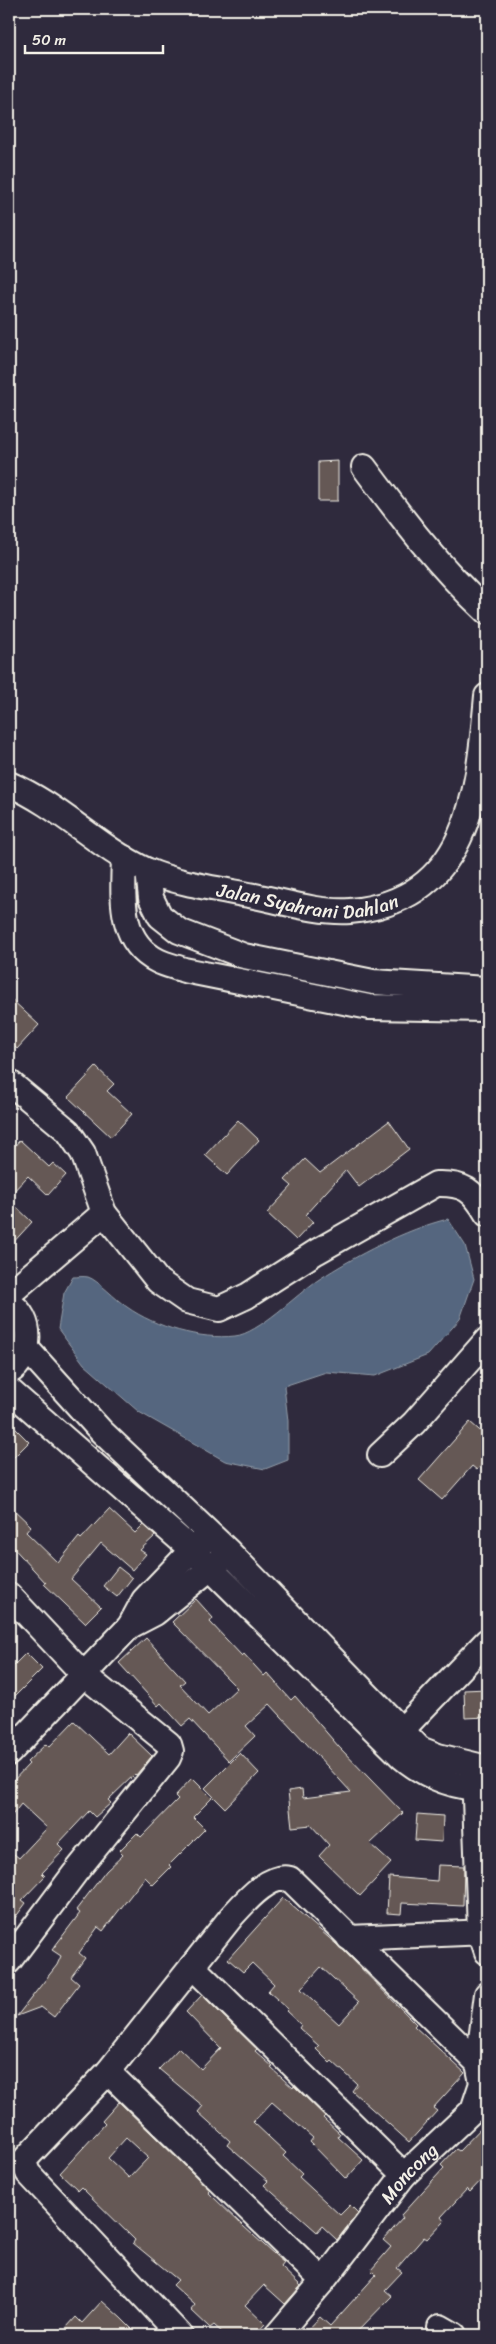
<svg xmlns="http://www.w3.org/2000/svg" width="496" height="2344" font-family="Sriracha,sans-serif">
	<rect width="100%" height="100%" fill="#2f2a3d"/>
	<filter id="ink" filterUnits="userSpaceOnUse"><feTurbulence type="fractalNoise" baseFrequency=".02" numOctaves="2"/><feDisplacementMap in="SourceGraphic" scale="10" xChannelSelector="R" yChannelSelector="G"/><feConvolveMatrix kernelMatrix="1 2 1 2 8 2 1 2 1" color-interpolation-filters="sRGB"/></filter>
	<g filter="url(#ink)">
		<path fill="#54667f" stroke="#949ea9" d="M448 1219 465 1245 474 1279 460 1319 428 1355 375 1376 326 1372 284 1386 288 1421V1460L265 1469 225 1461 139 1412 84 1364 58 1329 64 1293 73 1277C77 1277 83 1276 88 1277 98 1280 116 1300 127 1307 155 1327 200 1340 235 1336 258 1334 297 1294 318 1280 355 1256 406 1229 448 1219Z"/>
		<path fill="#655854" stroke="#f4f1e8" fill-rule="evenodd" d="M338 461V501H318V462Z
			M9 997 39 1025 17 1049 9 1041Z
			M96 1067 114 1084 107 1091 132 1114 111 1137 68 1097Z
			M238 1120 259 1140 227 1175 205 1155Z
			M389 1121 409 1149 359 1187 346 1170 305 1215 313 1222 296 1240 267 1213 292 1186 285 1180 305 1159 320 1173Z
			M20 1140 49 1167 53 1163 66 1175 48 1195 28 1176 9 1196V1152Z
			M9 1200 32 1222 9 1247Z
			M9 1422 29 1442 9 1462Z
			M470 1422 487 1437V1459L477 1470 472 1466 442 1500 419 1480Z
			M9 1505 31 1526 26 1532 58 1563 79 1537 81 1539 109 1509 135 1533 143 1525 155 1536 140 1550 146 1554 132 1570 101 1543 71 1579 101 1607 85 1623 44 1584 46 1583 9 1543Z
			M118 1567 132 1578 117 1597 103 1586Z
			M196 1599 213 1618 210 1622 242 1656 244 1654 264 1676 267 1673 291 1700 295 1696 339 1747 403 1813 370 1844 391 1863 360 1896 319 1856 329 1845 311 1825 292 1827 288 1791 302 1789 303 1798 351 1792 270 1704 246 1726 255 1736 229 1761 190 1719 182 1726 161 1703 158 1706 119 1663 146 1638 185 1681 180 1685 208 1715 237 1688 172 1622Z
			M26 1653 42 1669 9 1702V1670Z
			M487 1689V1717L465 1718 464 1690Z
			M74 1721 109 1754 128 1733 152 1756 136 1775 135 1774 108 1800 111 1803 95 1817 89 1811 58 1844 64 1850 42 1873 45 1876 22 1900 26 1903 9 1926V1850L19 1858 47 1828 21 1804 9 1819V1785L29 1764 27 1762 46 1744 49 1747Z
			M240 1753 259 1773 225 1808 205 1788Z
			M192 1778 212 1798 193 1817 205 1829 169 1865 171 1867 153 1885 145 1877 103 1931 98 1927 79 1953 85 1958 71 1977 79 1984 54 2017 41 2007 17 2016 57 1965 61 1956 52 1950 80 1913 76 1910 106 1871 123 1855 119 1851 137 1833 141 1837 178 1799 175 1796Z
			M417 1814 443 1816 442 1842 415 1840Z
			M438 1865 464 1866 463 1906 402 1903 401 1914 387 1913 389 1877 437 1881Z
			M283 1898 343 1950 416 2024 414 2026 465 2073 433 2108 437 2111 409 2142 352 2091 357 2084 332 2061 330 2063 316 2049 319 2046 299 2028 301 2025 286 2011 288 2009 268 1991 274 1984 252 1963 243 1972 228 1959ZM321 1967 359 2002 339 2024 301 1989Z
			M202 1995 257 2049 255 2051 273 2067 271 2068 293 2088 294 2086 325 2116 323 2118 340 2134 338 2137 363 2160 346 2179 310 2142 313 2138 272 2102 253 2122 286 2153 283 2156 302 2174 299 2177 340 2215 350 2205 358 2213 337 2240 322 2226 317 2232 264 2185 268 2181 227 2145 230 2141 198 2112 203 2106 159 2069 179 2048 201 2069 221 2048 186 2012Z
			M119 2102 210 2190 208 2192 243 2226 284 2263 281 2267 301 2286 285 2304 264 2285 245 2305 265 2324 255 2335H225L214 2325 210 2328 191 2310 195 2305 173 2285 178 2280 133 2243 135 2240 81 2187 78 2190 60 2173 105 2124 102 2121ZM126 2138 148 2158 129 2178 108 2158Z
			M487 2122V2174L470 2192 467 2189 441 2217 444 2221 427 2239 424 2237 397 2268 402 2272 385 2290 392 2296 354 2335H303L320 2317 330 2326 376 2275 371 2270 391 2247 383 2240 403 2218 401 2215 444 2168 441 2165 456 2149 459 2151Z
			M102 2301 121 2318 138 2335H71L73 2334 66 2328 76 2317 82 2323Z"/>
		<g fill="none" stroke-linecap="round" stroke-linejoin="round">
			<defs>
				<g id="minor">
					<path d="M364 467C404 521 438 566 487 612"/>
					<path id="s1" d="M9 784C59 805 97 847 146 870 180 885 227 890 264 898 291 904 323 913 350 911 470 900 478 793 487 696"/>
					<path d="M124 858C123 896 118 941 158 961 166 965 176 967 184 970L369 1007 487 1009"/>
					<path d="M148 871 151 898 160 916 179 931 244 956 373 982 487 989"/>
					<path d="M9 1082 68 1131 83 1153 104 1213 158 1281 187 1301 219 1309 247 1296 316 1252 436 1184C464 1183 473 1190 487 1214"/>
					<path d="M9 1294 104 1213"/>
					<path d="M9 1303C34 1317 33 1357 9 1372"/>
					<path d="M27 1349 101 1431 229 1552 420 1749 438 1756 487 1768"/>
					<path d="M9 1390 192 1550 402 1757C426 1777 456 1788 487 1789"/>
					<path d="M380 1455 414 1423 487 1340"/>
					<path d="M9 1595 84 1675 169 1744 171 1751 168 1758 75 1873 9 1961"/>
					<path d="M130 1626 155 1613 223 1558"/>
					<path d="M401 1731 487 1641"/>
					<path d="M9 1753 130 1626 144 1600 192 1550 205 1540"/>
					<path d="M474 1772 480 1931 487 1952"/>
					<path d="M349 1938 487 1932"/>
					<path d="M192 1966 404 2175"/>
					<path d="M108 2072 323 2281"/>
					<path d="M440 2327 454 2335"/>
					<path d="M180 2335 28 2173 24 2162 27 2157 108 2072 232 1916C245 1902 269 1873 290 1879L478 2063"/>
					<path id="s2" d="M277 2335 323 2281 404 2175 473 2110 482 2083 478 2063 487 1994"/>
				</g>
			</defs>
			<use href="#minor" stroke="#f4f1e8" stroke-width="28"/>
			<use href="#minor" stroke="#2f2a3d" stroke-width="24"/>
		</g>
	</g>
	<g text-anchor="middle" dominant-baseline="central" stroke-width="4" stroke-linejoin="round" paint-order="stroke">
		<g font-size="19" fill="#f4f1e8" stroke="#2f2a3d">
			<text stroke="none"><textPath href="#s1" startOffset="328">Jalan Syahrani Dahlan</textPath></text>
			<text stroke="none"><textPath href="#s2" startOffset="209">Moncong</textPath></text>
		</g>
	</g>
	<rect width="496" height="2344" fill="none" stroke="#2f2a3d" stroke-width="30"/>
	<rect x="15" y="15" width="466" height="2314" fill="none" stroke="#f4f1e8" stroke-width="2" filter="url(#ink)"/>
	<path d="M25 45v8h138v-8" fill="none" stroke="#f4f1e8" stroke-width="2.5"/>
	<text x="32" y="45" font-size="15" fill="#f4f1e8" stroke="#2f2a3d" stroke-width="4" paint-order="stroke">50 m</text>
</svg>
